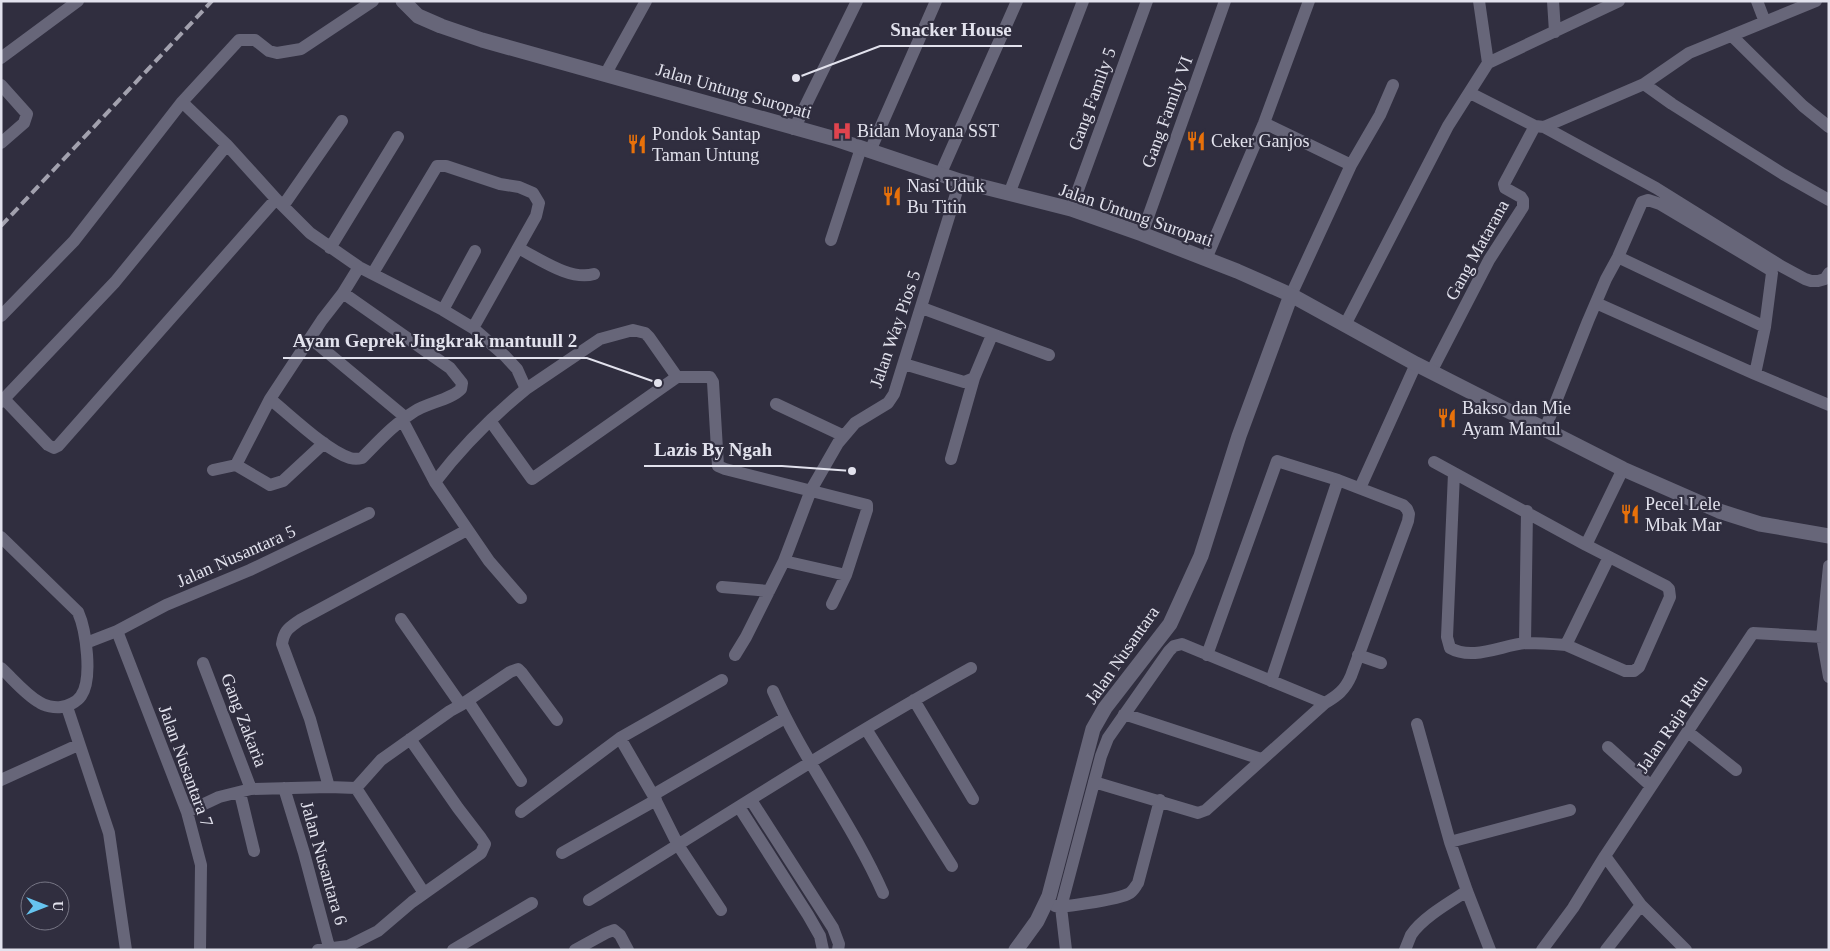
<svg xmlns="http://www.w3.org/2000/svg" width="1830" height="951" font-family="Georgia,serif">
	<rect width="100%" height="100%" fill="#302e3f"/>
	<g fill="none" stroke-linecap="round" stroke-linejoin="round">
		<path stroke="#676679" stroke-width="12" d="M1553 1 1555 32
			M1757 1 1765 22
			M1732 36 1803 106 1829 127
			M1 58 78 1
			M1488 63 1619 1
			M605 75 646 1
			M1644 84 1672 104 1783 174 1829 200
			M1 85 27 114 24 123 1 143
			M1470 93 1535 126 1544 127 1656 188 1781 266 1805 279 1811 281H1818L1825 279 1829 273
			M182 102 227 145 276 199 310 233 359 267 443 310 473 328 505 356 517 369 526 389C493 416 461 448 435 482L489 561 521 598
			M1264 123 1351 165 1291 295
			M1544 127 1644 84 1689 53 1816 1
			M794 129 857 1
			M870 151 936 1
			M1351 165 1380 115 1393 85
			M940 175 1017 1
			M1009 194 1083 1
			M283 206 342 121
			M1071 209 1147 1
			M1142 234 1225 1
			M831 240 861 148
			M330 248 398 137
			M518 248C540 259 570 281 594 274
			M1618 257 1765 327
			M1206 259 1264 123 1309 1
			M373 273 437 166H446L500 184 519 187 533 193 539 203 536 216 473 328
			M1596 303 1755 374 1829 405
			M922 308 1049 355
			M443 310 475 251
			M1 316 74 241 182 102 239 40H255L269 51 277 53 301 49 373 1
			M1345 325 1448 126 1488 63 1479 1
			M310 338 405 417
			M904 364 964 382 974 378 992 335
			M1431 372 1489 260 1523 207V200L1521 197 1505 188 1504 184 1535 126
			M526 389 600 339 633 330 645 333 649 337 677 377H710L713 382 718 466 725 469 867 505V510L846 575 832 604
			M4 399 48 445 54 448 58 446 276 199
			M270 399C290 415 327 451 350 458 354 459 358 459 362 458 379 441 394 424 415 411 428 403 452 399 461 389L462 383 450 368 343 293
			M1 402 115 282 227 145
			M776 404 844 436
			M491 422 532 479 677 377
			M405 425 435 482
			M1545 429 1588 321 1606 279 1618 257 1642 202 1648 200 1660 204 1769 269 1772 273 1765 327 1755 374
			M951 459 974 378
			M1434 462 1586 545 1623 469
			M236 465 270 485 283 481 324 443
			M213 470 236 465 270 399 322 320 343 293 359 267
			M1454 473 1447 637 1450 648C1473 661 1502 645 1527 643 1540 643 1553 644 1566 645L1609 557
			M1360 488 1416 364
			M1 537 78 612C86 630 93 679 81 696 77 702 68 706 61 707 55 708 44 706 39 702 25 694 13 679 1 668
			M784 561 846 575
			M722 587 769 591
			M117 631 166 605 250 570 369 513
			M1822 637 1829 677
			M86 643 117 631 187 812 201 865 200 950
			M1525 643 1527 511
			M1566 645 1625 671H1634L1639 667 1670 597 1669 589 1666 586 1586 545
			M735 655 746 637 784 561 811 490 838 443 855 423 888 403 894 394 960 181
			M1358 655 1381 663
			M203 663 251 789
			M1271 681 1338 480
			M773 691C804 761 852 823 883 893
			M914 700 973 799
			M468 701 521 781
			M461 705 510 672 518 669 522 673 557 720
			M67 707 109 833 126 950
			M1124 714 1261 759
			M1417 724 1450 842 1467 891 1490 950
			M866 729 952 866
			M1688 732 1736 770
			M620 738 653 795 678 845 721 910
			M1608 747 1651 786
			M1 780 78 745
			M1094 782 1198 813 1206 810 1325 703C1337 696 1345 690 1351 676L1408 521 1409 514 1407 509 1403 505 1338 480 1277 461 1207 655
			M329 787 310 719 282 644C284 630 289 628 300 620L467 530
			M284 788 304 853 329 947
			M356 788 381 760 450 711 461 705 401 619
			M356 788 424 893
			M240 793 254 851
			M653 795 785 718
			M751 800 833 928 839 944 838 950
			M739 807 808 915 820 936 823 950
			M187 812 219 797 251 789 329 787 356 788
			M521 812 620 738 722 680
			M1450 842 1570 810
			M562 853 656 800
			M1605 856 1641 905 1686 950
			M589 900C716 822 841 740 971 668
			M1055 906 1061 907C1079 904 1113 901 1128 894 1133 892 1135 887 1138 883L1160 800
			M318 950 348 946 378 931 412 902 481 853 485 844 481 838 458 808 410 739
			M453 950 532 903
			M575 950 606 933 614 930 620 935 628 950
			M1066 950 1061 907 1101 756 1108 738 1169 651 1174 646 1182 644 1325 703
			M1405 950C1407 945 1409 940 1411 935 1422 918 1450 902 1467 891
			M1542 950 1573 908 1605 856 1753 633 1822 637 1829 566
			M1606 950 1641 905"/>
		<path stroke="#676679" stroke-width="15" d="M403 1 418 16 441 26 482 40 832 138 960 181 1071 209 1142 234 1237 271 1291 295 1416 364 1623 469 1719 511 1760 524 1829 536
			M1016 950 1037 921 1049 896 1093 729 1105 708 1170 624 1201 556 1239 436 1291 295"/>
		<path stroke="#a2a1ae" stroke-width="4" stroke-dasharray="10 5" stroke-linecap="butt" d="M1 226 212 1"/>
	</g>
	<defs>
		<symbol id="hospital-bare" viewBox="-9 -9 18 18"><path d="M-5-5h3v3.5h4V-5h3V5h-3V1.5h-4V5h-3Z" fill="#e0444e" stroke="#302e3f" stroke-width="2.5" paint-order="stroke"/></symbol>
		<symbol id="restaurant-bare" viewBox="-9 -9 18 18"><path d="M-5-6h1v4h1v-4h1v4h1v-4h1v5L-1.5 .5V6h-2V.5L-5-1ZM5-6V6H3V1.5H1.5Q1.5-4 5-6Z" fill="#e8710a" stroke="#302e3f" stroke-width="2.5" paint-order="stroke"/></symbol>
	</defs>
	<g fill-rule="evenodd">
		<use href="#hospital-bare" x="828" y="117" width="28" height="28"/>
		<use href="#restaurant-bare" x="1182" y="127" width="28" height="28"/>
		<use href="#restaurant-bare" x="623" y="130" width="28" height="28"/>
		<use href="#restaurant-bare" x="878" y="182" width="28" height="28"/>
		<use href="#restaurant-bare" x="1433" y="404" width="28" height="28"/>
		<use href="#restaurant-bare" x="1616" y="500" width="28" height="28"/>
	</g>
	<g text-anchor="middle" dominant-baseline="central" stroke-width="4.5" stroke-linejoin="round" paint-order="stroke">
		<g font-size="18" fill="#e2e2ed" stroke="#302e3f">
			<text transform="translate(734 91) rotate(16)">Jalan Untung Suropati</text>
			<text transform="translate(1092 99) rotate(-70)">Gang Family 5</text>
			<text transform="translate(1167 112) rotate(-70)">Gang Family VI</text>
			<text transform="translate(1136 215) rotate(19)">Jalan Untung Suropati</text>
			<text transform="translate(1477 250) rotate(-61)">Gang Matarana</text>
			<text transform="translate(895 329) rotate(-71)">Jalan Way Pios 5</text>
			<text transform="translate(236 556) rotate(-24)">Jalan Nusantara 5</text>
			<text transform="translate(1122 655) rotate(-55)">Jalan Nusantara</text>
			<text transform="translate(244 720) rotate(69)">Gang Zakaria</text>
			<text transform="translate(1672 724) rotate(-56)">Jalan Raja Ratu</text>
			<text transform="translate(186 766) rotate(70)">Jalan Nusantara 7</text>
			<text transform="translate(324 863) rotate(74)">Jalan Nusantara 6</text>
		</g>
		<g font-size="18" fill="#e2e2ed" stroke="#302e3f" text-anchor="start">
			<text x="857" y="131">Bidan Moyana SST</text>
			<text x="652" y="134">Pondok Santap<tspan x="652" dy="21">Taman Untung</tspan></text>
			<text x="1211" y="141">Ceker Ganjos</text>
			<text x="907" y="186">Nasi Uduk<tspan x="907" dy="21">Bu Titin</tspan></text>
			<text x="1462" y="408">Bakso dan Mie<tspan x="1462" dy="21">Ayam Mantul</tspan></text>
			<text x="1645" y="504">Pecel Lele<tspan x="1645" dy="21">Mbak Mar</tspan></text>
		</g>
	</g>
	<path fill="none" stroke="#e2e2ed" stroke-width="2" d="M796 78L880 46H1022M658 383L587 358H283M852 471L782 466H644"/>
	<g fill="#e2e2ed" stroke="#302e3f" stroke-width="2">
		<circle cx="796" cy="78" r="5"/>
		<circle cx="658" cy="383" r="5"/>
		<circle cx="852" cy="471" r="5"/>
	</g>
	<g font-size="19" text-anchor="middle" font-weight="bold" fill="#e2e2ed" stroke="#302e3f" stroke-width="4.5" stroke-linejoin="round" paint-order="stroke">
		<text x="951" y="36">Snacker House</text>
		<text x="435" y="347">Ayam Geprek Jingkrak mantuull 2</text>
		<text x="713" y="456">Lazis By Ngah</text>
	</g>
	<rect width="1830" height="951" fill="none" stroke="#e2e2ed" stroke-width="5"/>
	<g transform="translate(45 906) rotate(90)"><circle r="24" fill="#302e3f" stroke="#777685"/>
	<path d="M0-4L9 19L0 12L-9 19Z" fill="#66c4ef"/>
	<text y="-8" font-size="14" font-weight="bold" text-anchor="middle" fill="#e2e2ed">U</text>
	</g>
</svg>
